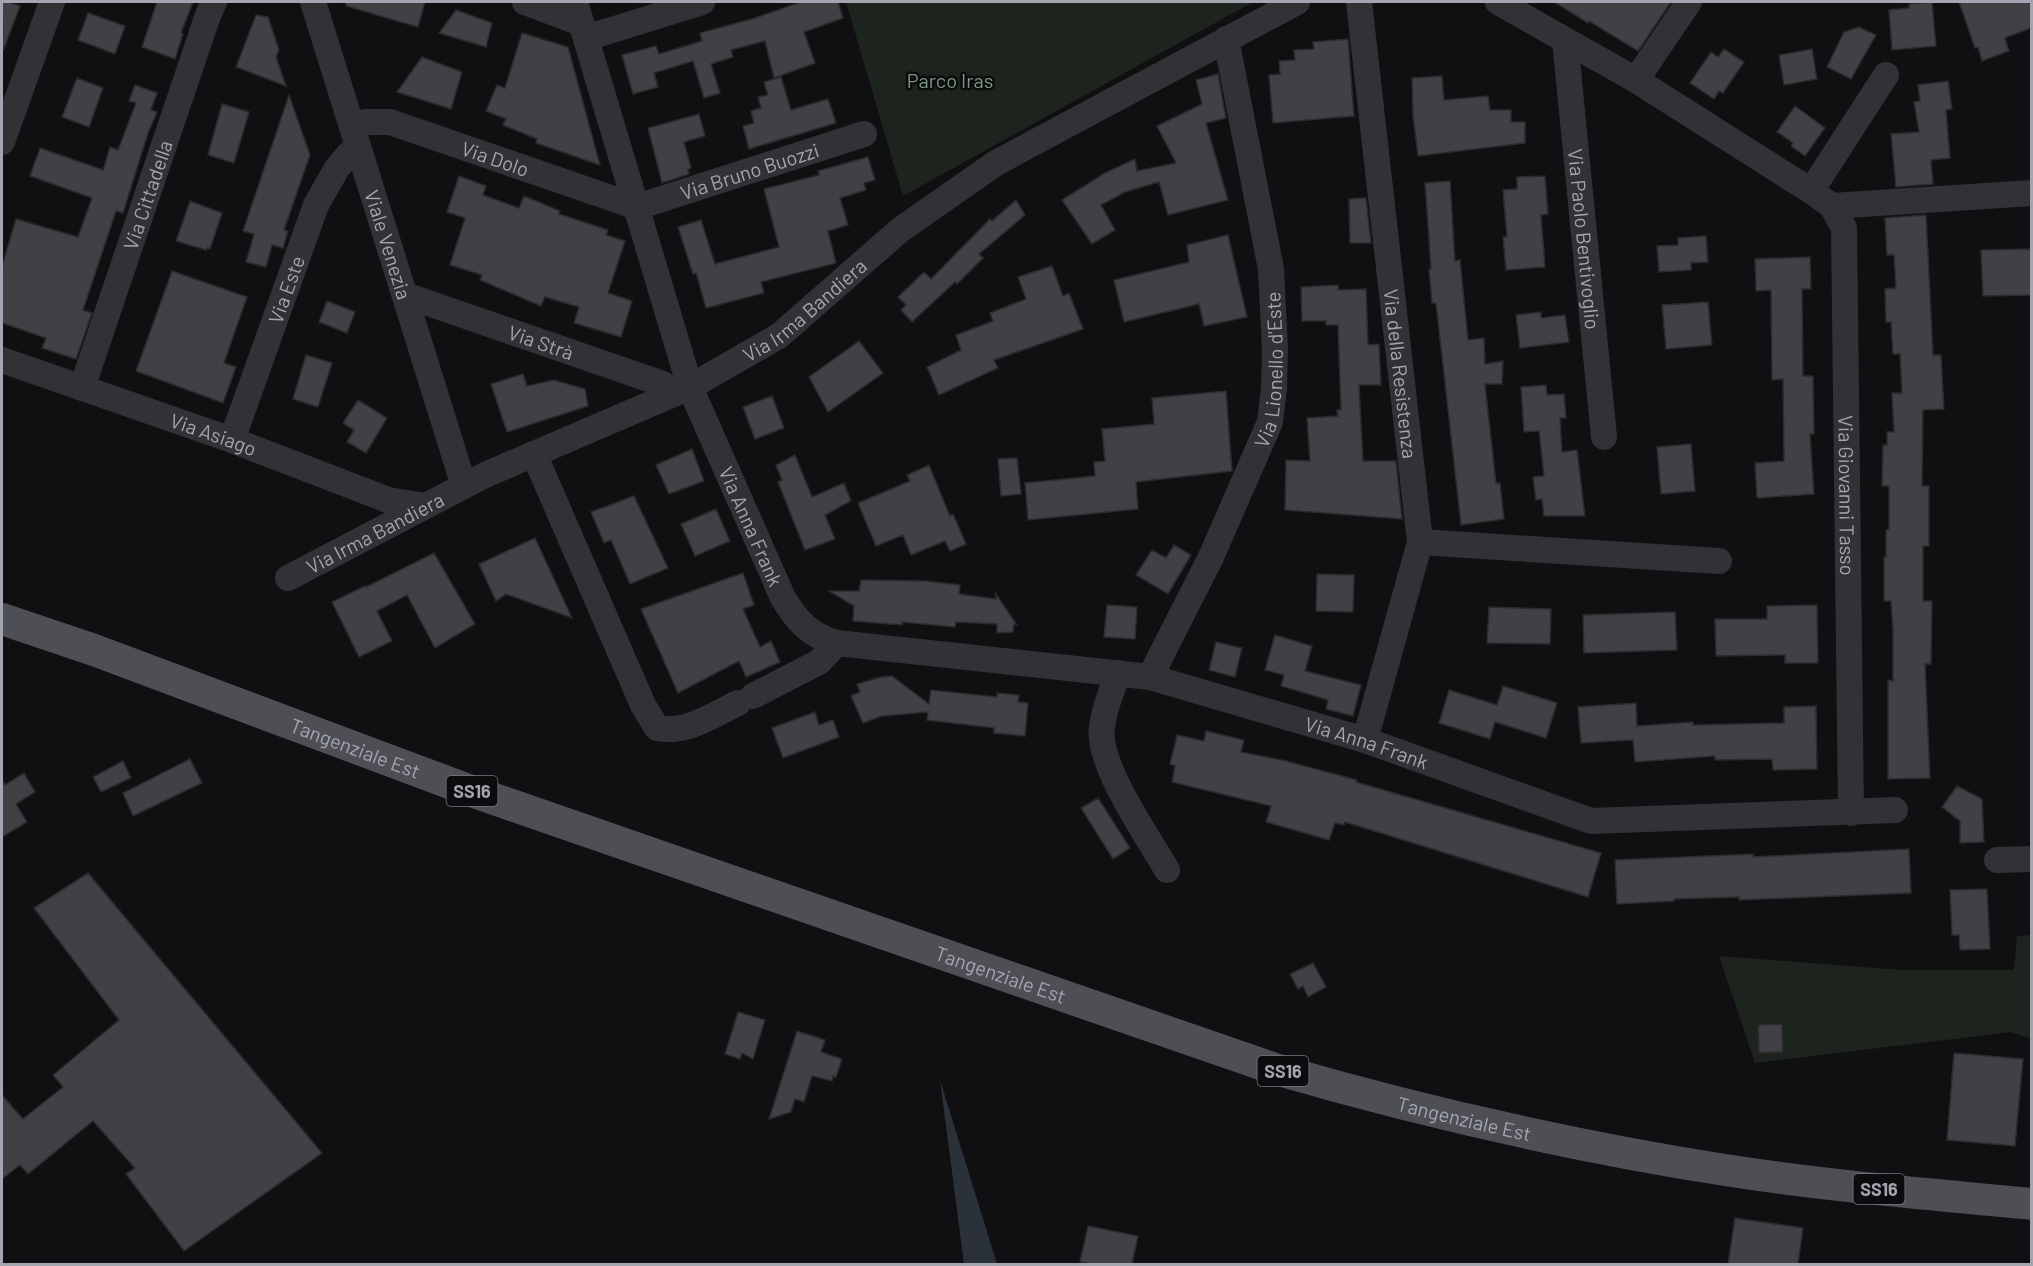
<svg xmlns="http://www.w3.org/2000/svg" width="2033" height="1266" font-family="Barlow,sans-serif">
	<rect width="100%" height="100%" fill="#101012"/>
	<path fill="#1d241e" d="M846 2H1253L903 196Z
		M2031 935V1039L2011 1032 1755 1063 1719 956 1902 970H2014L2017 936Z"/>
	<path fill="#2b3139" d="M940 1080 997 1264H964Z"/>
	<path fill="#404045" stroke="#2b2a2d" stroke-width="1.5" d="M2 2H9L20 6 3 51Z
		M157 2H193L181 33 183 34 175 59 142 47Z
		M346 2H425L418 27 346 6Z
		M801 2H838L843 18 804 32 815 63 774 78 765 41 731 50 733 57 711 64 720 93 704 98 693 61 654 73 658 87 633 94 622 55 656 46 659 54 702 41 700 33 755 18Z
		M1554 2H1671L1638 51 1589 21 1588 23Z
		M1932 2 1936 46 1892 50 1889 10 1909 8V4Z
		M1959 2H2031V28L2005 38 2009 51 1982 61 1978 47 1975 48Z
		M456 10 492 23 486 47 439 33Z
		M88 13 125 26 115 54 78 40Z
		M256 15 268 17 279 50 276 57 286 86 236 67Z
		M1859 27 1876 35 1851 79 1827 67 1844 32Z
		M522 33 568 47 600 165 536 143 537 139 503 125 506 119 486 111 497 85 505 88Z
		M1348 39 1354 116 1273 123 1269 75 1280 74 1279 61 1295 60 1294 50 1314 49 1313 42Z
		M1724 49 1744 62 1723 93 1719 91 1714 99 1690 83 1711 52 1718 57Z
		M1812 49 1817 79 1784 85 1779 55Z
		M422 57 462 72 451 109 397 92Z
		M1218 74 1226 118 1206 123 1228 200 1168 215 1159 182 1125 192 1101 205 1115 230 1092 244 1062 200 1105 173 1135 159 1137 171 1176 163 1157 126 1202 104 1196 80Z
		M1442 76 1444 100 1488 96 1490 110H1511V122H1525V143L1418 156 1413 116 1412 78Z
		M781 77 791 110 828 99 836 123 749 149 743 126 754 123 751 111 761 108 758 97 768 95 764 82Z
		M77 78 103 88 89 127 62 117Z
		M1948 81 1952 109 1946 110 1950 158 1931 160 1933 184 1896 187 1891 134 1919 132 1914 102 1920 101 1918 85Z
		M135 85 157 93 151 110 157 112 148 133 123 213 116 211 83 310 92 313 76 359 42 348 46 338 2 323V266L16 219 78 237 92 198 30 176 40 148 103 170 110 147 118 150 136 103 129 101Z
		M289 95 310 155 284 230 288 231 283 248 272 245 266 267 246 262 254 234 243 231Z
		M222 104 249 112 234 163 208 155Z
		M1795 106 1825 128 1805 156 1791 146 1793 143 1777 132Z
		M699 114 705 136 684 142 691 168 688 169 689 174 662 183 648 128Z
		M868 157 875 180 864 183 866 190 840 198 848 225 828 231 836 263 761 282 764 293 706 308 696 273 693 274 678 227 701 220 715 264 779 247 764 189 819 175 818 171Z
		M459 176 486 186 483 195 519 208 524 196 560 211 559 214 608 230 606 235 625 241 608 293 632 301 621 337 574 323 579 307 545 297 541 306 480 280 482 275 450 265 465 218 447 212Z
		M1545 176 1548 214 1541 215 1545 267 1506 270 1503 237H1507L1503 190 1517 189V177Z
		M1450 181 1455 261 1460 260 1468 340 1484 338 1485 364 1503 361 1502 384H1485L1496 483H1500L1504 519 1461 525 1436 303H1432L1429 269H1431L1425 183Z
		M1366 198 1371 243H1350L1349 199Z
		M1016 200 1025 215 979 254 983 258 957 284 955 282 912 322 901 310 906 305 898 297 924 272 931 279 990 219 992 221Z
		M190 201 222 213 210 249 207 248 206 250 176 241Z
		M1926 215 1933 355H1941L1944 409 1923 410 1922 486H1929V546H1923V601H1932L1931 664H1925L1930 778 1888 779V680L1893 681V631L1891 601H1884V557H1886V530H1889V486H1882L1883 445H1887V432H1894L1892 393H1902L1900 354H1893L1891 322H1886L1885 289 1896 288 1894 255H1887L1885 218Z
		M1228 235 1247 317 1204 326 1199 304 1124 322 1114 280 1189 262 1187 245Z
		M1706 236 1708 262 1691 263V270L1659 272 1657 246 1678 245V238Z
		M2031 249V295L1983 296 1981 250Z
		M1810 257 1811 289H1802L1803 376H1813L1814 434H1810L1814 494 1757 498 1755 463 1784 461 1783 379 1772 380 1771 290 1756 291 1755 259Z
		M1052 266 1063 296 1069 293 1083 329 994 360 998 368 939 395 927 367 961 350 956 335 993 321 990 313 1026 299 1018 277Z
		M172 271 247 297 224 363 236 367 223 403 136 371Z
		M1338 285V290L1366 289 1368 345 1379 344 1381 385H1359L1363 461H1396L1402 519 1285 510 1286 460 1310 461 1307 418 1338 416 1337 410H1341L1338 325H1326V321H1302L1301 287Z
		M327 301 355 312 347 333 319 322Z
		M1708 302 1712 345 1666 349 1662 305Z
		M1541 312V318L1565 315 1569 342 1520 348 1516 315Z
		M859 341 883 373 828 412 809 377Z
		M306 355 332 363 318 407 293 399Z
		M523 374 527 386 554 380 585 389 588 406 507 432 491 384Z
		M1546 385 1547 395 1564 394 1566 418H1560L1562 452 1577 450 1585 516H1544L1542 499 1536 500 1533 477 1544 476 1539 431 1524 432 1521 387Z
		M1226 391 1232 471 1136 482 1138 509 1028 520 1025 483 1095 476 1094 462 1105 461 1102 429 1154 424 1152 398Z
		M772 396 784 428 755 439 743 407Z
		M358 400 387 418 366 453 347 442 354 430 343 423Z
		M1691 444 1695 491 1661 494 1657 447Z
		M692 449 704 481 669 494 656 465Z
		M795 455 812 497 844 483 851 501 825 515 835 539 805 550 778 482 782 480 776 465Z
		M1017 458 1021 494 1001 496 998 459Z
		M929 465 950 516 953 514 966 544 950 551 945 541 911 555 903 535 876 546 858 503 910 481 907 475Z
		M634 496 668 568 630 584 611 540 604 543 591 512Z
		M716 509 730 541 695 556 681 524Z
		M535 538 572 618 506 594 496 601 479 564Z
		M1174 545 1191 555 1168 594 1136 575 1152 550 1166 558Z
		M434 553 475 624 435 648 407 595 377 611 392 641 359 657 332 602 365 586 366 587Z
		M743 573 754 605 743 609 760 647 771 641 780 662 746 677 739 661 678 693 641 609Z
		M1317 574 1354 575 1353 612 1316 611Z
		M861 580 925 581 960 585 959 594 996 599V594L1017 625 1014 624 1013 632 997 633V624L956 622 955 627 902 622V625L853 621 854 606 829 591H859Z
		M1107 605 1137 607 1135 639 1104 637Z
		M1817 605 1818 663H1785V655L1716 656 1715 619H1767V606Z
		M1489 607 1551 609 1550 644 1487 643Z
		M1675 612 1677 650 1584 653 1583 615Z
		M1275 635 1312 646 1305 671 1361 685 1353 716 1326 709 1328 700 1281 686 1284 675 1265 670Z
		M1216 642 1242 648 1235 677 1209 670Z
		M892 676 929 704 931 690 997 697V693L1019 695 1018 702 1028 703 1025 736 994 733V728L927 720 928 712 882 716 863 723 851 696 860 692 857 684 881 677Z
		M1503 686 1557 703 1546 738 1495 722 1490 739 1439 723 1449 690 1497 705Z
		M1636 703 1637 726 1693 722V725L1784 723V707L1816 706 1817 769 1773 770 1772 759 1715 760V756L1635 762 1633 740 1581 743 1578 707Z
		M815 712 819 725 833 720 839 737 783 758 772 728Z
		M1206 731 1244 740 1241 752 1286 761 1357 780 1356 782 1601 853 1588 897 1345 822 1344 825 1335 823 1329 840 1266 822 1271 806 1172 782 1175 766 1170 764 1177 735 1204 741Z
		M190 759 202 783 133 816 123 793Z
		M123 761 131 778 101 792 93 777Z
		M24 773 35 792 16 804 27 822 2 837V780L5 785Z
		M1957 786 1982 799 1984 842 1960 843V821L1942 807Z
		M1098 798 1130 848 1113 859 1081 808Z
		M1909 849 1911 893 1739 900V897L1674 899V901L1617 904 1615 860 1753 854V857Z
		M88 873 322 1153 184 1251 126 1174 135 1168 93 1121 28 1174 20 1165 2 1179V1095L23 1119 63 1087 53 1075 119 1020 34 908Z
		M1987 889 1990 949 1960 950 1959 935H1952L1950 890Z
		M1313 963 1326 987 1308 997 1303 986 1298 989 1290 974Z
		M738 1012 765 1020 753 1059 742 1053 740 1059 725 1054Z
		M1782 1024 1783 1052 1759 1053 1758 1025Z
		M797 1031 825 1040 821 1052 842 1059 836 1077 833 1076 832 1081 812 1076 804 1102 795 1099 791 1112 769 1119Z
		M1954 1053 2023 1059 2015 1146 1947 1140Z
		M1735 1218 1803 1228 1798 1264H1728Z
		M1088 1226 1138 1236 1132 1264H1091L1080 1262Z"/>
	<g fill="none" stroke-linecap="round" stroke-linejoin="round">
		<g stroke="#323236" stroke-width="26">
			<path id="s1" d="M313 2 464 486"/>
			<path d="M525 2 581 23"/>
			<path id="s2" d="M575 2 690 387 783 598C797 621 810 636 837 643L1150 677 1365 740 1591 821 1895 810"/>
			<path id="s3" d="M1359 2 1420 542 1365 740"/>
			<path id="s4" d="M1498 2 1636 80 1811 191 1832 206 1844 228 1851 813"/>
			<path d="M586 38 702 2"/>
			<path id="s5" d="M1565 40 1604 437"/>
			<path d="M1636 80 1689 2"/>
			<path id="s6" d="M352 126 365 122H390L637 207 864 134"/>
			<path d="M2 142 52 2"/>
			<path d="M1811 191 1886 75"/>
			<path d="M1832 206 2032 193"/>
			<path id="s7" d="M405 295 663 384 673 394"/>
			<path id="s8" d="M2 360 232 440 388 500 425 506"/>
			<path id="s9" d="M82 388 207 18 214 2"/>
			<path id="s10" d="M232 440 316 205 337 168 349 154 359 149"/>
			<path d="M534 454 643 705 657 728C686 734 713 715 738 703"/>
			<path d="M1420 542 1719 561"/>
			<path id="s11" d="M288 578 485 475 690 387 779 336 900 230 996 163 1297 2"/>
			<path d="M1118 673C1112 690 1104 709 1102 727 1096 763 1148 837 1167 870"/>
			<path id="s12" d="M1150 677 1211 557 1270 422 1274 389 1275 349 1271 269 1226 39"/>
			<path d="M753 696 819 662 837 643"/>
			<path d="M1997 860 2032 859"/>
		</g>
		<path stroke="#4e4f55" stroke-width="32" id="s13" d="M2 619 94 650 471 791 1275 1069C1423 1112 1573 1146 1725 1170 1827 1186 1929 1194 2032 1204"/>
	</g>
	<g text-anchor="middle" dominant-baseline="central" stroke-width="5" stroke-linejoin="round" paint-order="stroke">
		<g fill="#0c0b0d" stroke="#767780" stroke-width="1.5">
			<rect x="446.5" y="776" width="51" height="30" rx="4.5"/>
			<rect x="1257.5" y="1056" width="51" height="30" rx="4.5"/>
			<rect x="1853.5" y="1174" width="51" height="30" rx="4.5"/>
		</g>
		<g font-size="18" font-weight="bold" fill="#a3a5b1">
			<text x="472" y="791">SS16</text>
			<text x="1283" y="1071">SS16</text>
			<text x="1879" y="1189">SS16</text>
		</g>
		<g font-size="20" fill="#7b9b80" stroke="#0c0b0d">
			<text x="950" y="80">Parco Iras</text>
		</g>
		<g font-size="20" fill="#a3a5b1" stroke="#0c0b0d">
			<text stroke="none"><textPath href="#s6" startOffset="150">Via Dolo</textPath></text>
			<text stroke="none"><textPath href="#s6" startOffset="418">Via Bruno Buozzi</textPath></text>
			<text stroke="none"><textPath href="#s9" startOffset="204">Via Cittadella</textPath></text>
			<text stroke="none"><textPath href="#s5" startOffset="200">Via Paolo Bentivoglio</textPath></text>
			<text stroke="none"><textPath href="#s1" startOffset="254">Viale Venezia</textPath></text>
			<text stroke="none"><textPath href="#s10" startOffset="160">Via Este</textPath></text>
			<text stroke="none"><textPath href="#s11" startOffset="584">Via Irma Bandiera</textPath></text>
			<text stroke="none"><textPath href="#s7" startOffset="144">Via Strà</textPath></text>
			<text stroke="none"><textPath href="#s12" startOffset="334">Via Lionello d'Este</textPath></text>
			<text stroke="none"><textPath href="#s3" startOffset="374">Via della Resistenza</textPath></text>
			<text stroke="none"><textPath href="#s8" startOffset="224">Via Asiago</textPath></text>
			<text stroke="none"><textPath href="#s4" startOffset="684">Via Giovanni Tasso</textPath></text>
			<text stroke="none"><textPath href="#s2" startOffset="554">Via Anna Frank</textPath></text>
			<text stroke="none"><textPath href="#s11" startOffset="98">Via Irma Bandiera</textPath></text>
			<text stroke="none"><textPath href="#s2" startOffset="1246">Via Anna Frank</textPath></text>
			<text stroke="none"><textPath href="#s13" startOffset="376">Tangenziale Est</textPath></text>
			<text stroke="none"><textPath href="#s13" startOffset="1060">Tangenziale Est</textPath></text>
			<text stroke="none"><textPath href="#s13" startOffset="1546">Tangenziale Est</textPath></text>
		</g>
	</g>
	<rect width="2033" height="1266" fill="none" stroke="#a3a5b1" stroke-width="6"/>
</svg>
